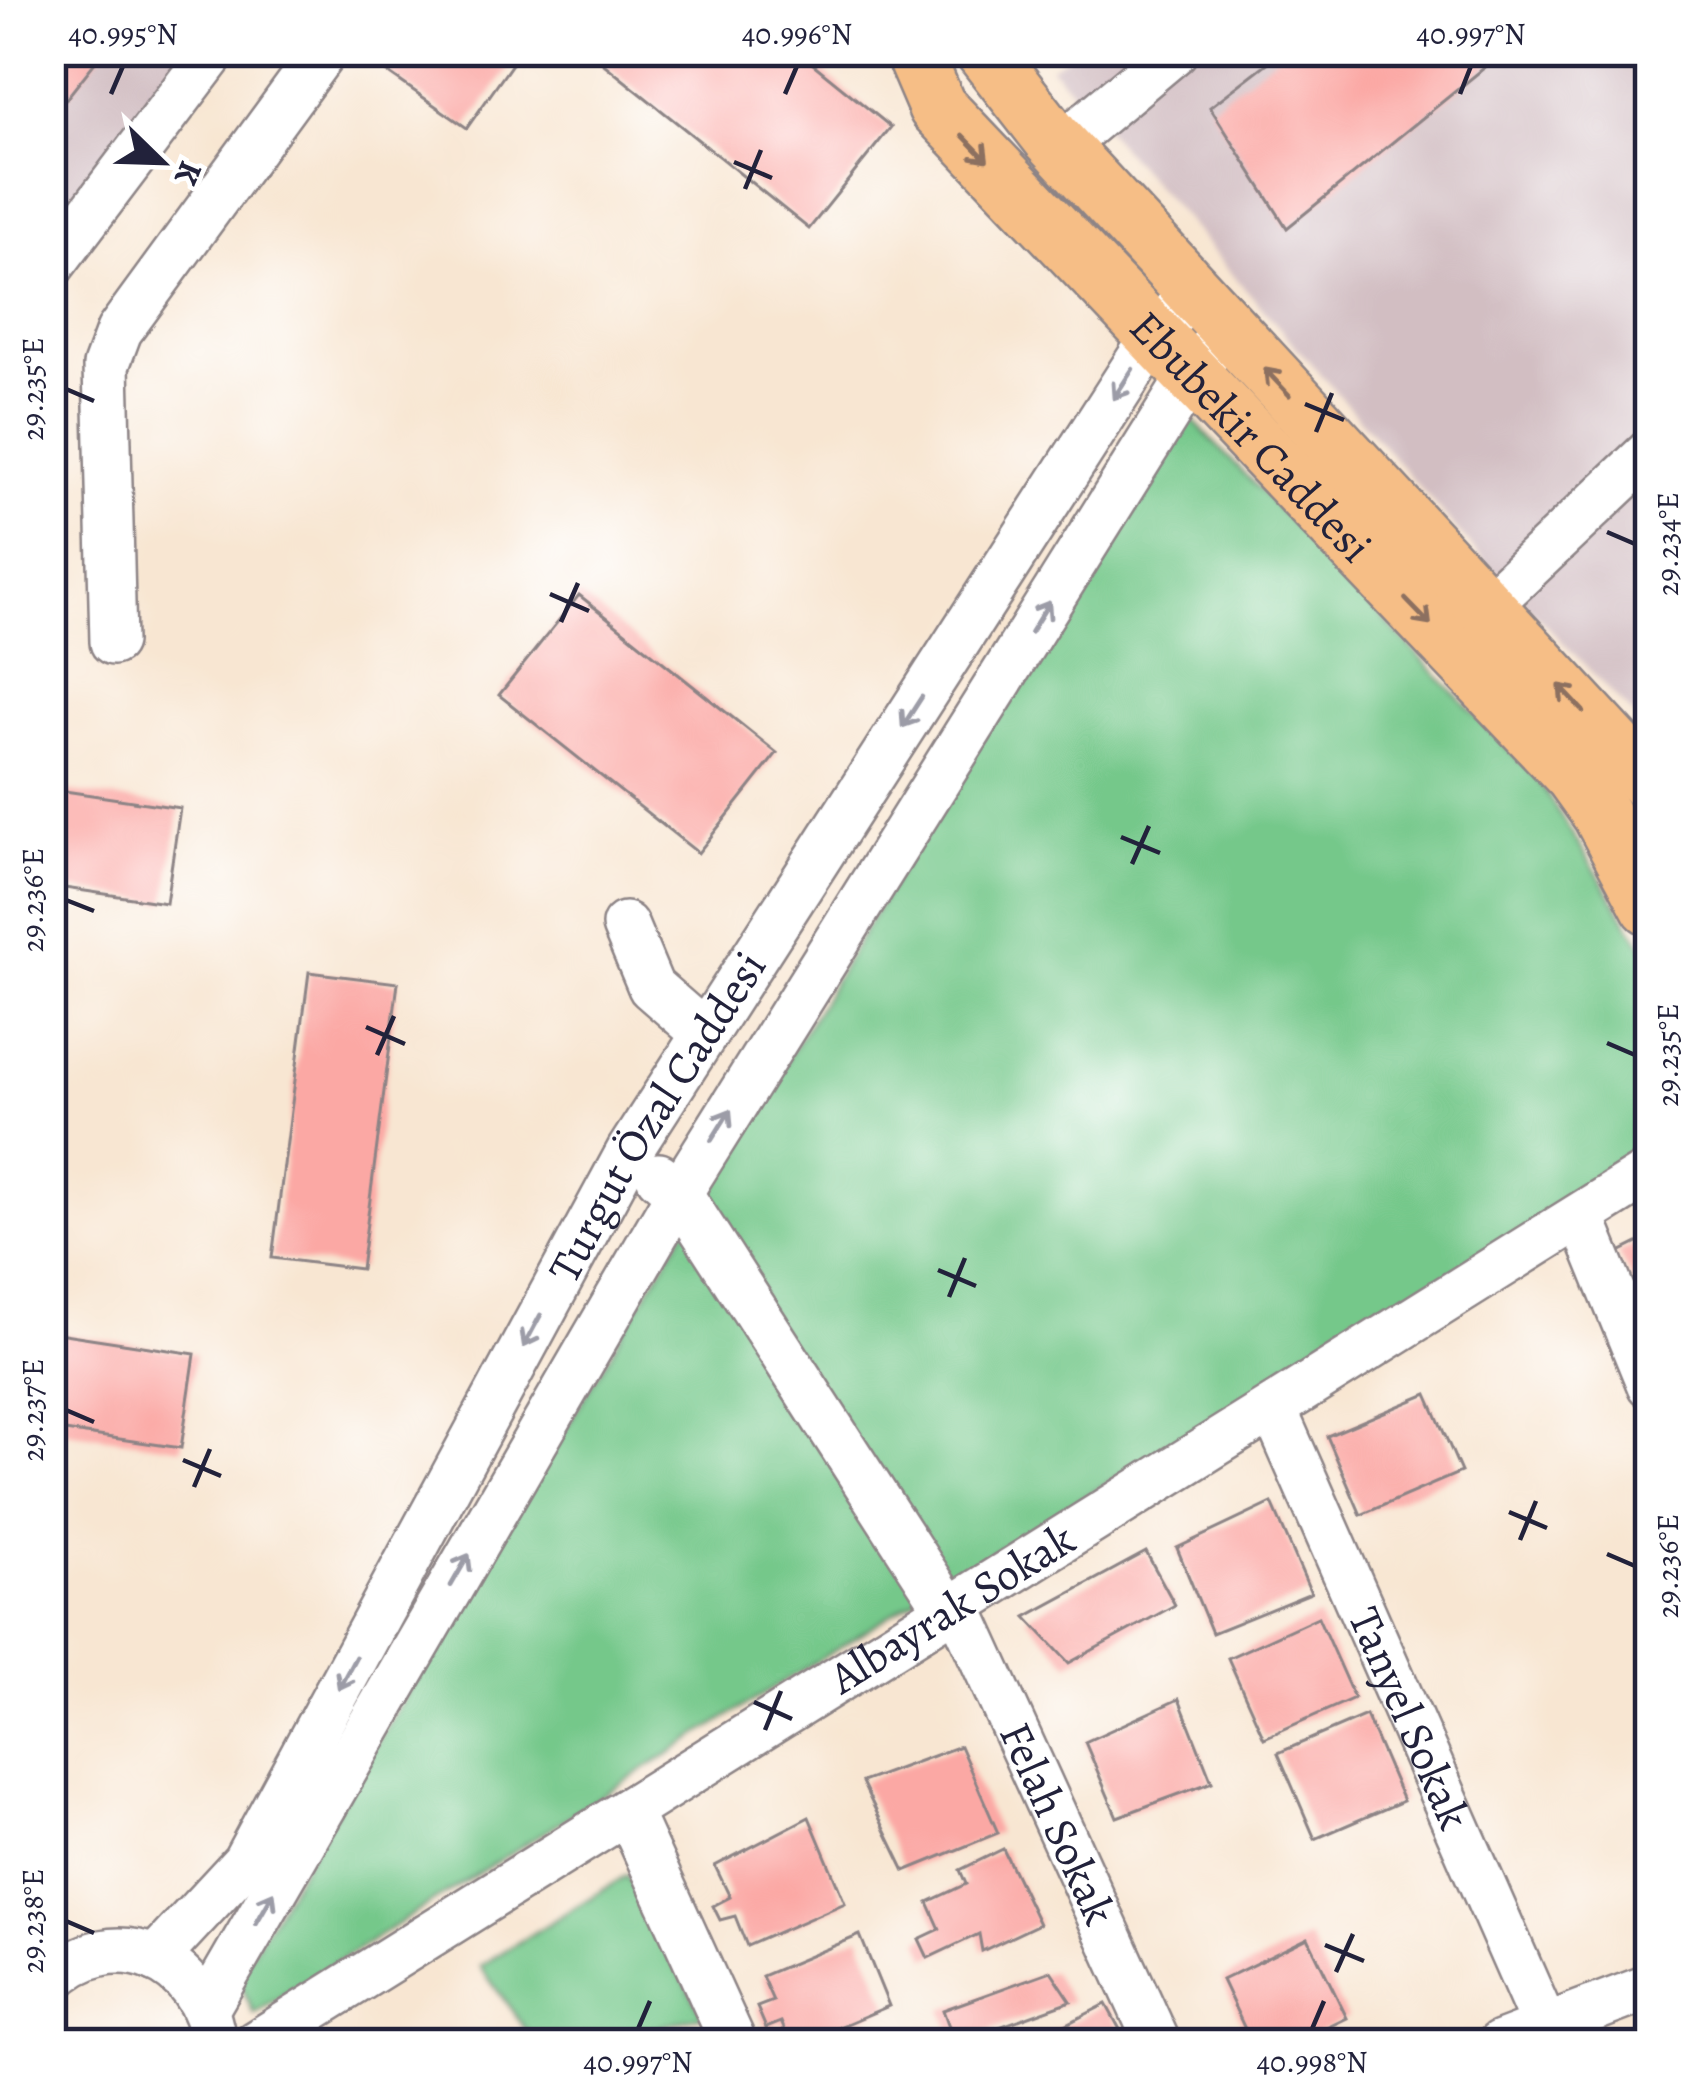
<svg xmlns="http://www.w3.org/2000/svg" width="1701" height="2095" font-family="Alegreya,serif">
	<rect width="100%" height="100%" fill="#fff"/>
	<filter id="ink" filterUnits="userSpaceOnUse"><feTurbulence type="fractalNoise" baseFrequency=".00833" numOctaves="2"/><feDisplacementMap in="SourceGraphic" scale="24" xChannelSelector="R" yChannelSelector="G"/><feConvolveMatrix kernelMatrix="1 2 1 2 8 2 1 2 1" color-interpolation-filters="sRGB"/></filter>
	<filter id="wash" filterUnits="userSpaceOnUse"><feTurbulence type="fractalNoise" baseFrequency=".004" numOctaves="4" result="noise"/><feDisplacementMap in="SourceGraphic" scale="48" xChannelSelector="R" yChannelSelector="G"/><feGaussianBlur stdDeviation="2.7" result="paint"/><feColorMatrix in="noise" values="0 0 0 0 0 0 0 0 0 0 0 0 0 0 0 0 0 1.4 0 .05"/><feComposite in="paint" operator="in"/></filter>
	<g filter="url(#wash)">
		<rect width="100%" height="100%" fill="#f8e6d2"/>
		<path fill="#d2bec2" d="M51 51H192L51 239Z
			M1076 51H1650V733L1478 554 1051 67Z"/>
		<path fill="#75c88a" stroke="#4c7562" stroke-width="3" d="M1179 406 1538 780 1650 957V1155L916 1599 254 2014 237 1976Z
			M627 1875 703 2015 595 2044H536L480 1966Z"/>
		<g id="blocks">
			<path fill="#fba8a4" d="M51 51H104L51 118Z
				M401 51H521L467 128 387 72Z
				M608 51H797L891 127 809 229 600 61Z
				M1283 51H1505L1287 228 1210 107Z
				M579 595 777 753 698 853 499 695Z
				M51 789 180 808 166 903 51 886Z
				M309 972 398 983 361 1269 272 1258Z
				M1650 1237V1314L1618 1253Z
				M51 1332 195 1354 181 1448 51 1429Z
				M1427 1394 1461 1472 1361 1515 1327 1436Z
				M1272 1503 1311 1593 1212 1633 1177 1548Z
				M1146 1552 1175 1605 1069 1663 1026 1617Z
				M1318 1617 1354 1698 1264 1738 1228 1658Z
				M1179 1699 1212 1782 1117 1817 1085 1742Z
				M1366 1715 1403 1801 1315 1839 1278 1753Z
				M960 1746 998 1833 905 1871 862 1782Z
				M809 1817 845 1903 747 1946 735 1916 720 1920 713 1906 730 1897 715 1866Z
				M1003 1849 1039 1924 982 1951 979 1934 928 1958 919 1939 940 1929 928 1902 966 1884 960 1870Z
				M860 1935 889 2006 799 2044H791L781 2022 766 2028 757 2007 773 2001 762 1976Z
				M1308 1938 1347 2018 1293 2044H1252L1222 1980Z
				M1051 1971 1071 2001 955 2043 943 2010Z
				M1106 2004 1128 2044H1028Z"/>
		</g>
	</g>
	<g filter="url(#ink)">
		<use href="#blocks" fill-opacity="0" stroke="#8d8486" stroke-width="3"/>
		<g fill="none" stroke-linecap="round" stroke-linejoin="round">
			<defs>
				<g id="minor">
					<path d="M1060 147 1175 51"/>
					<path d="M51 266 214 51"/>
					<path d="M1486 607 1650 452"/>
					<path d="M113 642 106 366 119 331 324 51"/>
					<path d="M625 925 651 987 705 1034"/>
					<path d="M659 1176 679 1193 949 1611"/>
					<path d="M1581 1216 1650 1385"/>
					<path id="s1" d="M1273 1408 1545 2027"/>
					<path id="s2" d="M958 1605 1158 2044"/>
					<path d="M628 1811 734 2044"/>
					<path id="s3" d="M155 1959 245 1862 630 1150 1155 335 1193 290"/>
					<path d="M51 1981C114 1919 205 1960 213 2044"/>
					<path d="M206 2009 679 1193 1192 374 1227 327"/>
					<path id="s4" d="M255 2044 1650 1172"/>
					<path d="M1500 2044 1650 1987"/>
				</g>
				<g id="major">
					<path id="s5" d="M913 51 937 107 1573 775 1601 814 1650 906"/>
					<path d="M984 51 1051 137 1650 784"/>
				</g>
			</defs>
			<use href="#minor" stroke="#8d8486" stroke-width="50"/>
			<use href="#major" stroke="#8d8486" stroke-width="62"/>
			<use href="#minor" stroke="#fff" stroke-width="45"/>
			<use href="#major" stroke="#f6be86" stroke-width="57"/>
		</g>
		<defs><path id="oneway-shaft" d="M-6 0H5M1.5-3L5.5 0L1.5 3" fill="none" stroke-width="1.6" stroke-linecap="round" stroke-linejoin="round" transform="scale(3)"/></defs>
		<g stroke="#8c7060">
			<use href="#oneway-shaft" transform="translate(975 148) rotate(46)"/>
			<use href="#oneway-shaft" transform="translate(1277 382) rotate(-133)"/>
			<use href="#oneway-shaft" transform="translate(1418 612) rotate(46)"/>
			<use href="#oneway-shaft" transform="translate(1571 698) rotate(-133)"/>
		</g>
		<g stroke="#9c9ca7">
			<use href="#oneway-shaft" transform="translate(1123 384) rotate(123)"/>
			<use href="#oneway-shaft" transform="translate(1040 617) rotate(-58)"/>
			<use href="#oneway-shaft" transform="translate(912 712) rotate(123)"/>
			<use href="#oneway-shaft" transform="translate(721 1125) rotate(-58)"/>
			<use href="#oneway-shaft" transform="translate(532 1331) rotate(118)"/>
			<use href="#oneway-shaft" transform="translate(460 1570) rotate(-60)"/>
			<use href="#oneway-shaft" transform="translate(347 1673) rotate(118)"/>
			<use href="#oneway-shaft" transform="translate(265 1908) rotate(-60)"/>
		</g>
	</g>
	<path fill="none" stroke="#22223b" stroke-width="4.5" d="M111 94 123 66M785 94 797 66M1460 94 1471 66M734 162 772 178M745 189 761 150M66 389 94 401M1305 404 1344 420M1316 432 1332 393M1607 532 1635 544M550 594 589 611M561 622 578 583M1121 837 1160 853M1132 864 1149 826M66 900 94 911M366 1027 405 1044M1607 1043 1635 1055M377 1055 394 1016M938 1270 976 1286M949 1297 965 1258M66 1410 94 1422M183 1460 221 1476M194 1487 210 1449M1509 1512 1547 1528M1520 1540 1536 1501M1607 1554 1635 1566M754 1702 792 1719M765 1730 781 1691M66 1921 94 1933M1325 1945 1364 1961M1336 1972 1353 1934M638 2029 650 2001M1312 2029 1324 2001"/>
	<g text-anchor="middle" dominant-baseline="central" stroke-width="9" stroke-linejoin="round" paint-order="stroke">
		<g font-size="45" fill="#22223b" stroke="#fff">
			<text stroke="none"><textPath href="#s5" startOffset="516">Ebubekir Caddesi</textPath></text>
			<text stroke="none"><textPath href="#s3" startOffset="984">Turgut Özal Caddesi</textPath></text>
			<text stroke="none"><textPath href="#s4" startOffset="822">Albayrak Sokak</textPath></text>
			<text stroke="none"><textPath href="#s1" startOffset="339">Tanyel Sokak</textPath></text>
			<text stroke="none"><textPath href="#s2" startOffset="240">Felah Sokak</textPath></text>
		</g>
	</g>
	<rect width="1701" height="2095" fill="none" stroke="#fff" stroke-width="132"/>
	<g transform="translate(162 162) rotate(113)" stroke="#ffffff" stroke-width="9" paint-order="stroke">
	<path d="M0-9L21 45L0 30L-21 45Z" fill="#22223b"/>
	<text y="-18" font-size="33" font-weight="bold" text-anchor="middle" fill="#22223b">K</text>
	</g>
	<rect x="66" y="66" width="1569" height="1963" fill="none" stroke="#22223b" stroke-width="4.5"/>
	<g font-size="30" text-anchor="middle" fill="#22223b">
		<text x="123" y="44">40.995°N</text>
		<text x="797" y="44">40.996°N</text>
		<text x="1471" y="44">40.997°N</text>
		<text transform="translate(33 389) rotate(-90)" y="10">29.235°E</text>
		<text transform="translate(1668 544) rotate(-90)" y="10">29.234°E</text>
		<text transform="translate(33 900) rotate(-90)" y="10">29.236°E</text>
		<text transform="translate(1668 1055) rotate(-90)" y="10">29.235°E</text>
		<text transform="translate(33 1410) rotate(-90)" y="10">29.237°E</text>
		<text transform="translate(1668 1566) rotate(-90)" y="10">29.236°E</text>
		<text transform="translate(33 1921) rotate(-90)" y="10">29.238°E</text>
		<text x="638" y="2072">40.997°N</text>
		<text x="1312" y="2072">40.998°N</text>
	</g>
</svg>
